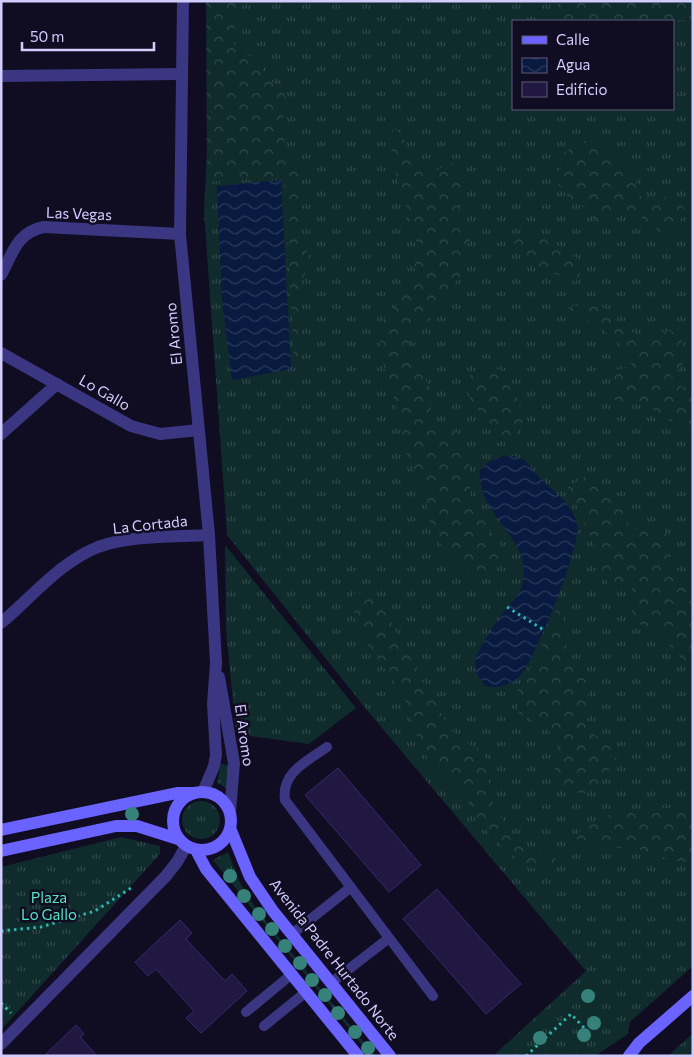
<svg xmlns="http://www.w3.org/2000/svg" width="694" height="1057" font-family="Commissioner,sans-serif">
	<defs>
		<pattern id="grass-tufts" width="24" height="20" patternUnits="userSpaceOnUse" patternTransform="scale(1.25)"><rect width="24" height="20" fill="#0f2b2b"/><path d="M3 7l-1-3M5 7V3M7 7l1-3M15 17l-1-3M17 17v-4M19 17l1-3" fill="none" stroke="#31494b"/></pattern>
		<pattern id="forest-crowns" width="20" height="18" patternUnits="userSpaceOnUse" patternTransform="scale(1.25)"><rect width="20" height="18" fill="#0f2b2b"/><path d="M2 6a3 3 0 1 1 6 0M12 15a3 3 0 1 1 6 0" fill="none" stroke="#31494b"/></pattern>
		<pattern id="water-waves" width="16" height="10" patternUnits="userSpaceOnUse" patternTransform="scale(1.25)"><rect width="16" height="10" fill="#081a3f"/><path d="M0 5q4-4 8 0t8 0" fill="none" stroke="#2b3a5c"/></pattern>
	</defs>
	<rect width="100%" height="100%" fill="#100c21"/>
	<path fill="url(#grass-tufts)" fill-rule="evenodd" d="M214 1H693V966L630 1022 628 1034 595 1056H493L586 971 366 709 227 535 204 212ZM513 21H673V109H513Z
		M225 545 356 708 309 744 236 734 226 629Z
		M221 764 228 765V790L217 782Z
		M182 820a19 19 0 1 1 38 0a19 19 0 1 1-38 0Z
		M121 837 160 846V854L1 1030V867Z
		M228 852 240 883 257 910 375 1056H371L213 860Z
		M693 1033V1056H668Z"/>
	<path fill="url(#forest-crowns)" d="M206 1H242L243 4 231 40 239 51 262 62 264 76 278 86 286 97C280 131 282 147 300 177 293 216 302 229 311 265L299 283 301 319 298 356 294 355 284 177 207 182Z
		M561 1H693V20L549 21 550 14Z
		M393 128 398 130 404 140 411 158 432 170 440 169 448 160 459 169 463 180 457 195 463 226 470 223 474 234 462 252 461 276C445 291 445 304 432 318 426 324 418 327 411 331L410 349 430 388C426 406 432 417 445 431H456L469 462 471 499 489 530 499 541 504 556 490 578H475L464 566 445 552 428 518 425 491 408 459 392 389 384 368 379 330 385 318 419 278 414 267 417 232 410 219 391 158Z
		M583 141 599 142 609 154 633 168 637 176 636 187 639 196 651 199 666 197 685 208 676 233 662 234 634 211 597 223 584 207 572 202 554 179 561 167 564 153Z
		M541 235 552 238 564 253 579 259 582 271 575 282 557 274 540 275 528 257 511 248 514 236Z
		M596 300 618 323 644 339 670 330 682 341 687 355 680 368 670 375 679 386 693 388V429L687 421 675 424 646 406 615 400C609 388 608 382 616 370L632 367C624 338 591 322 567 308Z
		M497 369 506 372 513 385 524 420 509 447 471 401 466 387 472 371 484 372Z
		M586 476 624 510 629 527 638 530 661 526 675 544 669 556 691 589 693 663C677 663 665 637 658 624L642 627 631 610 632 586 613 590 599 570 600 557 568 487Z
		M367 590 385 607 395 630 414 660 422 681 436 701 447 726 461 740 483 751 493 804 516 841 526 849 552 852 556 861 542 870 524 866 494 839 480 823 466 798 430 763 419 742 403 695 356 629 353 594Z
		M557 609 564 619 563 637 571 656 589 682 587 729 600 739 610 738 621 751 603 779 585 794 567 790 555 770 558 748 550 732 518 712 517 691 542 649 546 625Z
		M656 807 685 810 693 807V861C670 865 651 849 628 848 614 847 602 849 588 846 583 845 580 841 575 837L582 828 618 811 644 812Z"/>
	<path fill="url(#water-waves)" d="M281 180 291 369 232 380 222 299 217 186Z
		M506 455C530 458 526 464 542 480 554 492 573 505 577 524 582 544 535 660 520 676 510 685 498 689 485 686 480 679 474 672 475 662 476 652 498 619 505 610 513 601 522 593 523 581 528 550 507 534 492 510 483 498 481 485 479 471L489 462Z"/>
	<path fill="#211842" stroke="#38296f" d="M338 768 421 865 389 892 305 795Z
		M437 889 521 984 486 1014 403 919Z
		M180 920 192 933 186 939 225 981 232 974 247 991 201 1033 186 1018 194 1011 156 969 148 976 135 962Z
		M76 1025 84 1034 80 1037 97 1056H44Z"/>
	<g fill="none" stroke-linecap="round" stroke-linejoin="round">
		<path stroke="#2ab5b0" stroke-width="3" stroke-dasharray="2.5 4" stroke-linecap="butt" d="M507 607 544 630
			M1 931 41 927 95 911 131 888
			M1 1003 11 1013
			M526 1056 571 1014 587 1031"/>
		<path stroke="#3a3681" stroke-width="10" d="M327 747C308 761 281 772 285 800L433 996
			M292 934 351 887
			M331 983 389 938
			M246 1012 292 974
			M264 1026 306 992"/>
		<path stroke="#3a3681" stroke-width="12" d="M1 76 182 74
			M1 275C13 253 17 232 44 227L180 234
			M1 434 57 384
			M1 623C32 597 60 562 98 547 132 535 173 537 209 535
			M1 1044 166 876 177 862 186 846"/>
		<path stroke="#3a3681" stroke-width="12" d="M183 1 180 234 209 535 216 663 213 704 216 755 214 766 203 792
			M1 353 131 426 160 434 199 430
			M219 677 234 763 230 812"/>
		<path stroke="#6a63ff" stroke-width="12" d="M173 821a29 29 0 1 1 58 0a29 29 0 1 1-58 0Z
			M230 828 250 877 273 911 390 1056
			M1 830 177 793H192
			M196 850 206 869 358 1056
			M1 851 116 826H137L178 839
			M629 1056 639 1043 693 996"/>
	</g>
	<g fill="#36827a">
		<circle cx="132" cy="814" r="7"/>
		<circle cx="230" cy="876" r="7"/>
		<circle cx="244" cy="896" r="7"/>
		<circle cx="259" cy="914" r="7"/>
		<circle cx="272" cy="929" r="7"/>
		<circle cx="285" cy="946" r="7"/>
		<circle cx="300" cy="963" r="7"/>
		<circle cx="312" cy="980" r="7"/>
		<circle cx="325" cy="995" r="7"/>
		<circle cx="588" cy="996" r="7"/>
		<circle cx="338" cy="1013" r="7"/>
		<circle cx="594" cy="1023" r="7"/>
		<circle cx="355" cy="1032" r="7"/>
		<circle cx="584" cy="1035" r="7"/>
		<circle cx="540" cy="1038" r="7"/>
		<circle cx="368" cy="1048" r="7"/>
	</g>
	<g text-anchor="middle" dominant-baseline="central" stroke-width="5" stroke-linejoin="round" paint-order="stroke">
		<g font-size="15" fill="#d3ccff" stroke="#100c21">
			<text transform="translate(79 213) rotate(2)">Las Vegas</text>
			<text transform="translate(173 334) rotate(-96)">El Aromo</text>
			<text transform="translate(105 392) rotate(30)">Lo Gallo</text>
			<text transform="translate(150 524) rotate(-6)">La Cortada</text>
			<text transform="translate(245 735) rotate(82)">El Aromo</text>
			<text transform="translate(335 959) rotate(52)">Avenida Padre Hurtado Norte</text>
		</g>
		<g font-size="15" fill="#55e2c2" stroke="#100c21">
			<text x="49" y="897">Plaza<tspan x="49" dy="17">Lo Gallo</tspan></text>
		</g>
	</g>
	<rect width="694" height="1057" fill="none" stroke="#d3ccff" stroke-width="5"/>
	<rect x="512" y="20" width="162" height="90" fill="#100c21" stroke="#5e597a"/>
	<rect x="522" y="36" width="25" height="8" fill="#6a63ff" stroke="#5e597a"/>
	<text x="556" y="45" font-size="15" fill="#d3ccff">Calle</text>
	<rect x="522" y="58" width="25" height="15" fill="url(#water-waves)" stroke="#5e597a"/>
	<text x="556" y="70" font-size="15" fill="#d3ccff">Agua</text>
	<rect x="522" y="82" width="25" height="15" fill="#211842" stroke="#5e597a"/>
	<text x="556" y="95" font-size="15" fill="#d3ccff">Edificio</text>
	<path d="M22 42v8h132v-8" fill="none" stroke="#d3ccff" stroke-width="2.5"/>
	<text x="30" y="42" font-size="15" fill="#d3ccff" stroke="#100c21" stroke-width="4" paint-order="stroke">50 m</text>
</svg>
